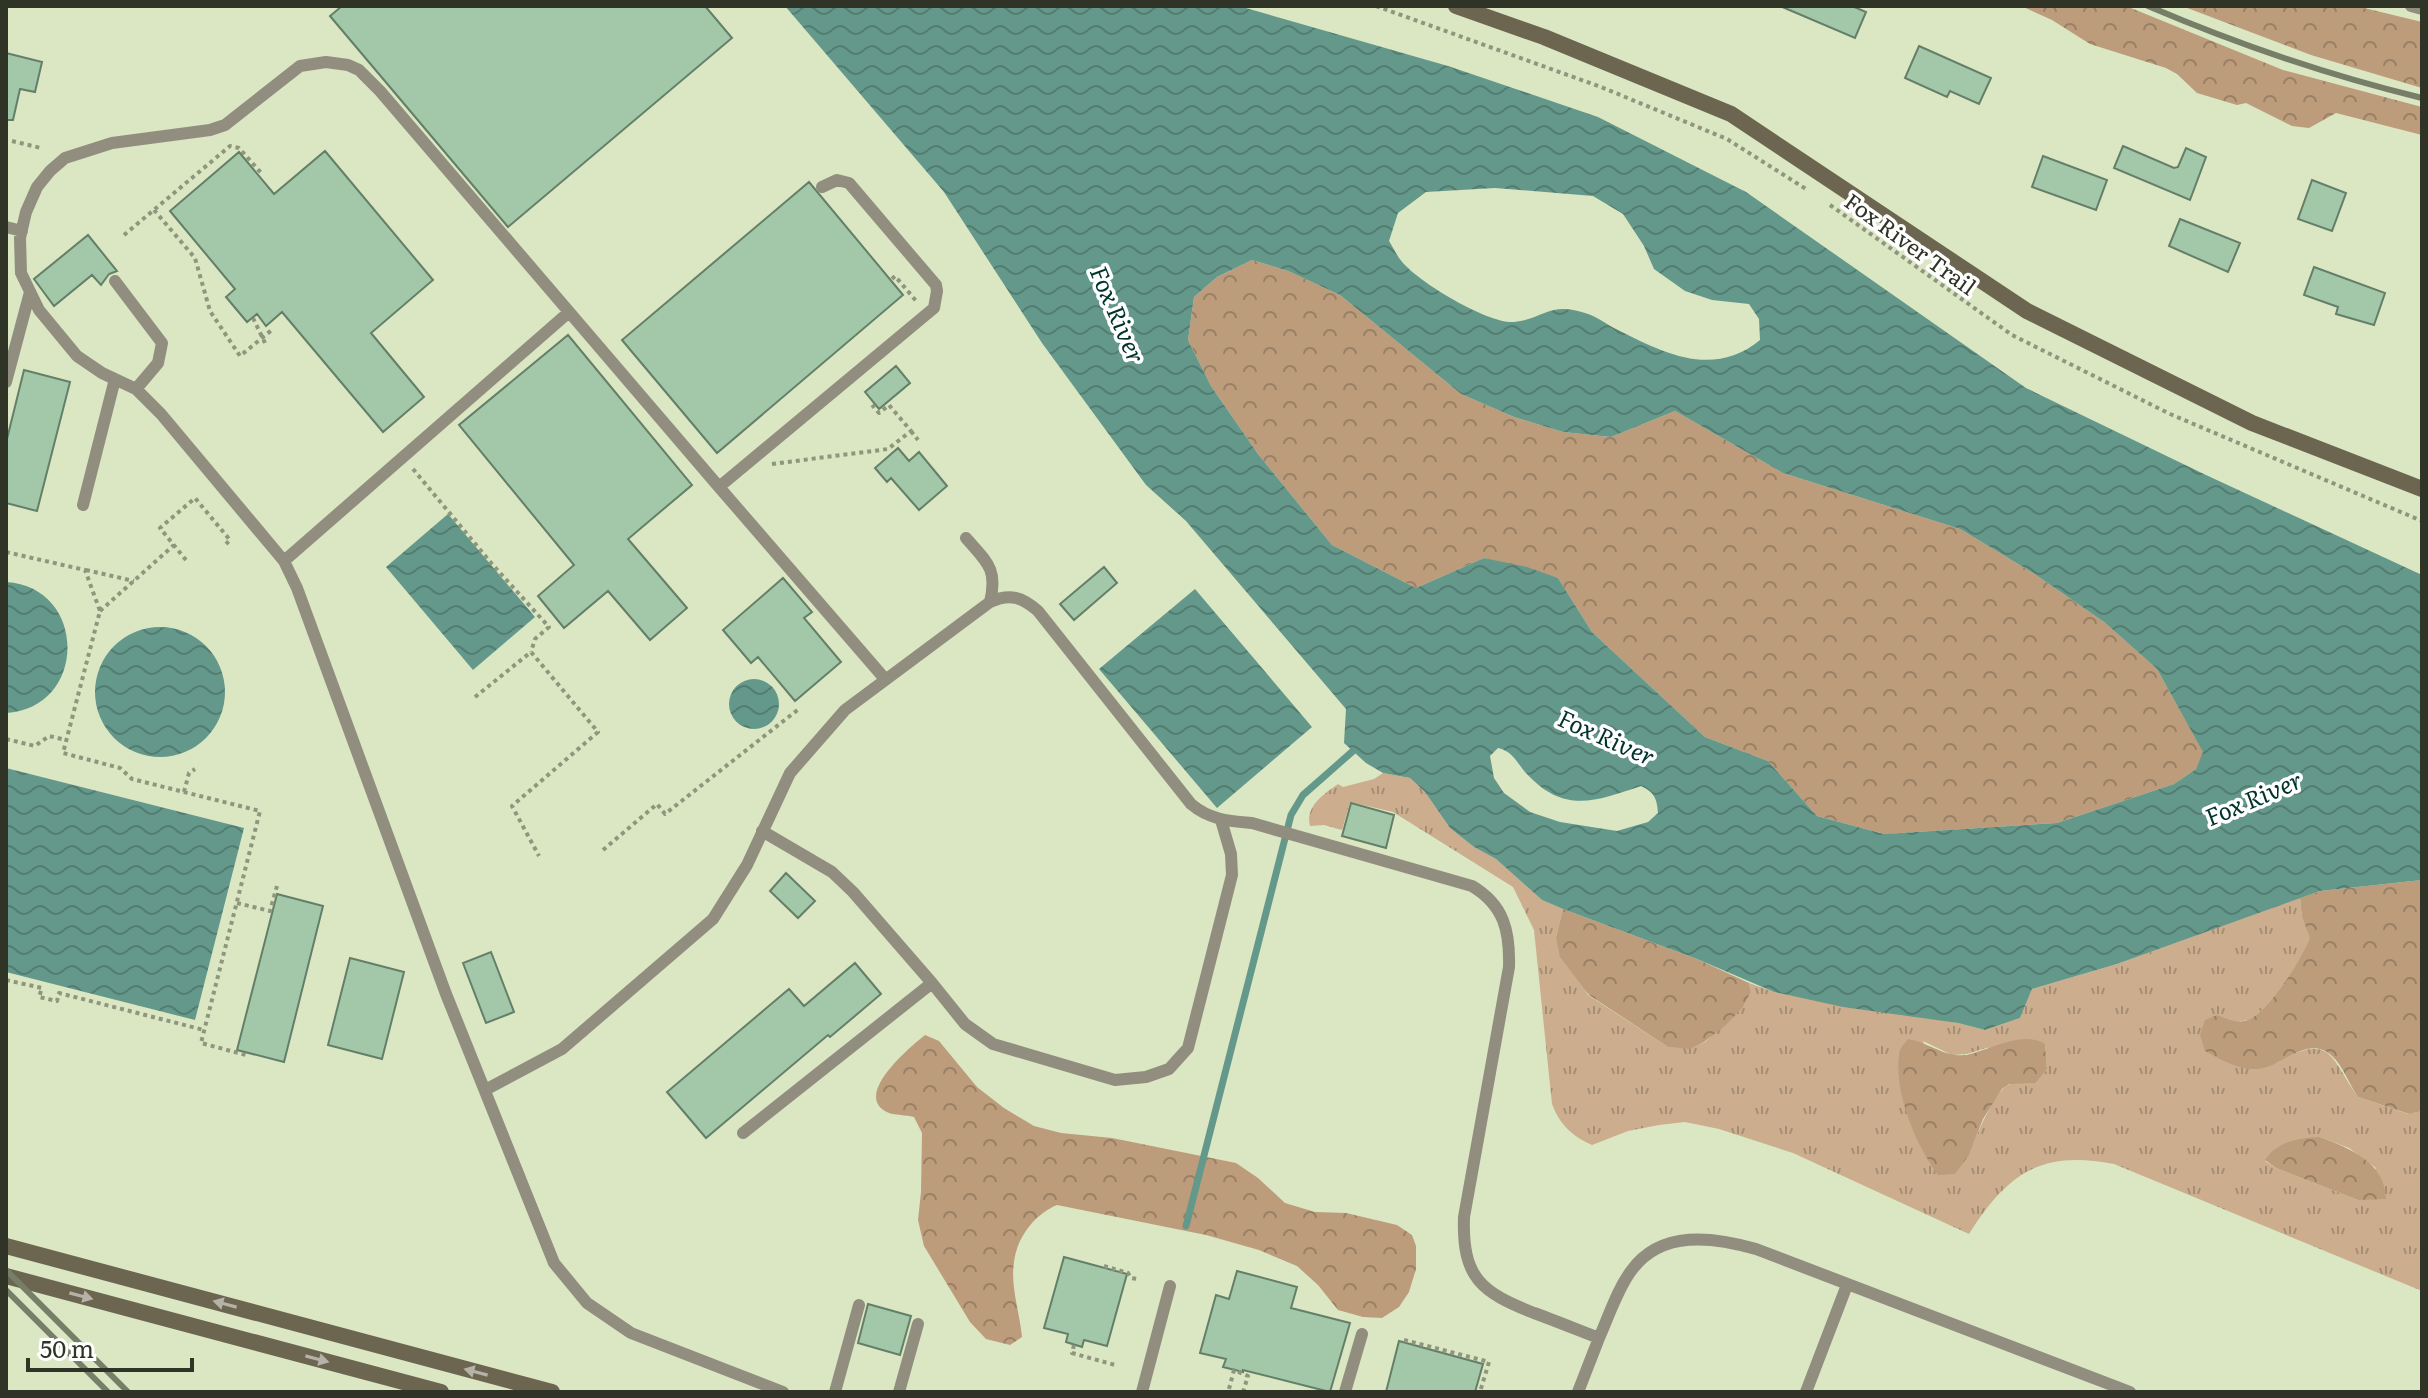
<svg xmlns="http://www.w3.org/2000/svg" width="2428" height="1398" font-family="Literata,serif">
	<defs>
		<pattern id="grass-tufts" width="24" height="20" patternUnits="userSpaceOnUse" patternTransform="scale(2)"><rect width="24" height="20" fill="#ccad8e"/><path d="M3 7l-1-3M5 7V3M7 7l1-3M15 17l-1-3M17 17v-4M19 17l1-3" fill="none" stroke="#a68e74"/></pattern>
		<pattern id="forest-crowns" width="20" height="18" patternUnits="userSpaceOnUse" patternTransform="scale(2)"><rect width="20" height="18" fill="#bc9c7b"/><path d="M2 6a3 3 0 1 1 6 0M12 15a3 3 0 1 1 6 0" fill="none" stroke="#998065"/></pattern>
		<pattern id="water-waves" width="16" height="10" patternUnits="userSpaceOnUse" patternTransform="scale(2)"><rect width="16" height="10" fill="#64988b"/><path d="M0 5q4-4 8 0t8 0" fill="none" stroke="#537d71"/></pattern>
	</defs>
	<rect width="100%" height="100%" fill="#dbe6c3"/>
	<path fill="url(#grass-tufts)" fill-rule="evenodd" d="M1383 773 1410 778 1425 792 1450 828 1474 847 1496 859 1542 900 1563 909 1556 937 1588 995 1668 1047 1691 1048 1705 1042 1743 1007 1751 992 1749 983 1774 992 1958 1023 1985 1030 2020 1018 2032 989 2117 964 2300 898 2302 917 2311 938C2301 960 2270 1010 2248 1020 2244 1021 2240 1021 2236 1022L2277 1063C2332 1031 2330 1058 2358 1097L2408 1114 2422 1111V1291L2114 1164C2041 1150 2008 1173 1969 1234L1793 1153 1719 1129 1685 1122 1659 1125 1628 1131 1592 1145C1572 1136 1560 1125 1552 1104L1534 930 1513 887 1393 812 1350 802 1342 830 1324 825 1310 826C1305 806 1324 794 1338 784L1343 787 1374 779ZM1923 1041 1952 1055 1967 1054 1986 1048 2045 1044 2047 1069 2036 1083C2028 1083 2018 1081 2010 1084 1995 1089 1975 1139 1969 1155ZM2320 1137 2349 1148 2376 1168 2358 1200 2276 1168 2265 1161Z"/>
	<path fill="url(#forest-crowns)" d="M2021 6H2126L2283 70 2422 107V135L2336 113 2309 128 2292 126 2246 103 2237 105 2197 93 2177 74 2166 68 2090 44 2052 20Z
		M2182 6H2356L2422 22V88L2311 55Z
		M1252 260 1288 271 1340 295 1461 394 1514 417 1563 432 1611 437 1675 411 1783 473 1960 529 2033 573 2104 622 2157 669 2204 753 2196 769 2174 784 2057 823 1884 834 1817 816 1768 761 1705 737 1592 632 1558 578 1484 558 1416 588 1332 545 1258 454 1211 386 1188 340 1194 297 1217 277Z
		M2422 880V1111L2409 1114 2358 1097C2349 1084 2343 1066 2332 1056 2308 1033 2282 1068 2257 1069 2239 1070 2221 1060 2205 1051L2200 1035 2205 1020 2217 1015C2227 1019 2237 1024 2248 1020 2270 1010 2301 960 2310 938L2302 917 2300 898 2320 891Z
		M1563 909 1697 959 1749 983 1751 992 1743 1007 1726 1025 1704 1042 1690 1049 1668 1047 1589 995 1560 957 1556 937Z
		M925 1035 939 1041 977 1087 1004 1108 1034 1126 1061 1133 1112 1138 1236 1163 1258 1178 1285 1203 1315 1212 1346 1213 1397 1225 1412 1235 1416 1246V1269L1409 1292 1399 1307 1382 1318 1363 1317 1338 1310 1318 1285 1297 1266 1259 1250 1206 1235 1057 1205C1035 1214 1017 1237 1014 1262 1010 1286 1020 1314 1022 1337L1010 1345 986 1339 970 1322 924 1246 918 1220 921 1192 922 1133 914 1117C906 1115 895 1115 889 1113 850 1097 910 1047 925 1035Z
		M1908 1039C1928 1042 1945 1058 1967 1055 1990 1050 2023 1030 2045 1044L2047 1069 2036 1083 2009 1084 2002 1089 1983 1119 1969 1155 1955 1174 1938 1175C1916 1145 1894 1093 1899 1055 1899 1049 1904 1044 1908 1039Z
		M2320 1137C2351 1149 2385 1162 2386 1199L2358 1200 2276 1168 2265 1160C2277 1141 2299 1138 2320 1137Z"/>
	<path fill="url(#water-waves)" fill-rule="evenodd" d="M785 6H1239L1448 66 1598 117 1746 192 2026 388 2206 475 2422 575V880L2320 891 2117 964 2032 989 2020 1018 1985 1030 1958 1023 1843 1007 1774 992 1697 959 1563 909 1542 900 1496 859 1474 847 1450 828 1425 792 1410 778 1383 773 1366 763 1344 743 1346 709 1186 521 1146 485 1042 343 944 192ZM1495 188 1593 196 1623 214 1644 246 1654 269 1685 291 1712 300 1749 304 1759 319 1760 340C1714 378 1665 354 1618 330 1607 325 1597 316 1585 313 1550 301 1543 319 1514 322 1489 324 1424 285 1406 266 1399 260 1394 249 1389 241L1398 213 1426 192ZM1252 260 1288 271 1340 295 1461 394 1514 417 1563 432 1611 437 1675 411 1783 473 1960 529 2033 573 2104 622 2157 669 2203 752 2196 769 2174 784 2057 823 1884 834 1817 816 1768 761 1705 737 1592 632 1558 578 1527 567 1484 558 1416 588 1332 545 1258 454 1211 386 1188 340 1194 297 1217 277ZM1498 748C1512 751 1516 761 1525 772 1563 814 1594 802 1641 786 1654 792 1657 798 1658 813L1648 822 1617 831 1560 822 1530 812 1504 793 1494 778 1490 756Z
		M448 514 535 617 473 670 386 567Z
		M6 582C88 587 88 708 6 713Z
		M1195 589 1312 727 1217 808 1099 669Z
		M95 692a65 65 0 1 1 130 0a65 65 0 1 1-130 0Z
		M729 704a25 25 0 1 1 50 0a25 25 0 1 1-50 0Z
		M6 768 244 828 195 1020 6 972Z"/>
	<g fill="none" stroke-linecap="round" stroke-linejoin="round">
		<path stroke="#64988b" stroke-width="7" d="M1186 1226 1291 815 1303 795 1353 751"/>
	</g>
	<path fill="#a3c8a9" stroke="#647f68" stroke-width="2" d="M342 6H705L732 38 508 227 330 16Z
		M1780 6H1852L1866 12 1855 38Z
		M1919 46 1991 78 1979 104 1950 91 1947 97 1905 78Z
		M6 53 42 62 35 92 20 89 13 120H6Z
		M2123 146 2174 168 2178 167 2186 148 2206 157 2190 200 2114 168Z
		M325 151 433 280 371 333 424 397 383 432 282 312 266 326 257 314 247 322 226 297 235 289 170 211 239 152 274 194Z
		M2043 156 2107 180 2096 210 2032 187Z
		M2312 180 2346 193 2332 231 2298 219Z
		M809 182 903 295 717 453 622 340Z
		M2180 219 2240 243 2228 272 2169 246Z
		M88 235 117 271 109 274 101 285 92 275 54 306 34 279Z
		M2314 267 2385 293 2374 325 2336 314 2338 307 2304 295Z
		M568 335 692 485 628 539 687 608 650 640 608 591 564 628 538 596 574 565 459 425Z
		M896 366 910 383 879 409 865 392Z
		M24 370 70 382 37 511 6 503V443Z
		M898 448 909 461 919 452 947 486 919 510 891 478 887 482 875 468Z
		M1104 567 1117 583 1074 620 1060 604Z
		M783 578 812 612 804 618 841 662 795 701 758 657 751 663 723 630Z
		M1351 803 1394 815 1386 848 1342 836Z
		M786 873 815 901 798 918 770 891Z
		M277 894 323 906 284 1062 237 1050Z
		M491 952 514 1012 486 1023 463 963Z
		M350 958 404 972 382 1059 328 1045Z
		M855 963 881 994 830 1037 828 1035 706 1138 667 1092 789 989 804 1006Z
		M1064 1257 1127 1274 1107 1346 1084 1340 1082 1347 1066 1342 1068 1334 1044 1328Z
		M1237 1271 1297 1287 1291 1308 1350 1323 1330 1392 1243 1370V1372L1223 1367 1226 1359 1200 1353 1216 1295 1229 1299Z
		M868 1304 911 1316 900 1355 858 1343Z
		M1399 1341 1483 1364 1475 1392H1386Z"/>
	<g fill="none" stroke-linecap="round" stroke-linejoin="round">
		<path stroke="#8e967d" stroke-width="4" stroke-dasharray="4 4" stroke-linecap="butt" d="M1376 6 1601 87 1727 139 1806 189
			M12 141 41 148
			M1830 205 2012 335 2170 414 2422 521
			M154 210 195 258 210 311 240 356 273 329
			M124 235 230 146 239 148 263 175
			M892 279 895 276 917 302
			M253 318 265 343
			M911 431 918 440
			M772 464 888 449 911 431 889 405 879 413 872 405
			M413 469 492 564 549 627 535 639 531 652
			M6 552 85 570 100 611 63 753 120 768 132 779 260 811 201 1043 246 1055
			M186 560 160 528 195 498 230 540 226 544
			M86 570 134 581
			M100 611 174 545
			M475 697 531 652 598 732 512 806 539 856
			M6 739 35 746 49 736 66 740
			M184 792 189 773 195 769
			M603 850 657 804 665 814 800 708
			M237 903 270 911 277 886
			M6 980 42 988 39 997 57 1001 59 993 204 1030
			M1104 1266 1128 1273 1131 1278 1138 1279
			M1404 1340 1489 1362 1480 1392
			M1074 1345 1072 1353 1115 1365
			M1229 1389 1234 1370 1248 1376 1243 1392"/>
		<path stroke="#918e7f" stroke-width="12" d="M2411 6 2422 9
			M822 187 837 180 849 183 936 285 937 291 934 308 719 487 885 679
			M6 227 22 231
			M115 281 162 343 158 363 136 389
			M6 382 30 292
			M719 487 380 91 359 70 348 65 326 62 300 66 225 125 210 130 112 143 65 158 50 171 37 187 26 212 20 238 21 273 39 310 77 356 102 373 136 389 161 414 284 561 297 588 446 994 554 1263 587 1303 631 1333 783 1392
			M83 505 115 379
			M966 538C987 562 998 569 990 602
			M284 561 568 313
			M932 983 965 1024 993 1044 1115 1080 1146 1077 1169 1069 1188 1048 1232 875 1231 854 1221 820
			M485 1090 562 1049 713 919 747 865 790 773 845 710 990 602C1010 593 1022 597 1038 611L1191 804C1210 820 1229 821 1252 823L1472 886C1504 905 1510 931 1509 967L1464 1217C1462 1278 1481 1292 1534 1313 1556 1321 1578 1330 1599 1338L1578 1392
			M743 1133 932 983 853 892 832 872 762 831
			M1599 1338C1609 1316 1617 1290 1631 1271 1661 1229 1714 1237 1756 1249L2130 1392
			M835 1392 859 1305
			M899 1392 918 1324
			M1142 1392 1170 1286
			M1345 1392 1362 1334
			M1806 1392 1847 1285"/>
		<path stroke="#6c6651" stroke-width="16" d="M1456 6 1544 37 1731 114 2027 311 2252 423 2422 489
			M6 1246 552 1392
			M6 1276 441 1392"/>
		<path stroke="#767e67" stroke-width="6" d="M2148 6C2237 44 2327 75 2422 98
			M6 1270 128 1392
			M6 1290 108 1392"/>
	</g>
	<defs><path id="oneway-solid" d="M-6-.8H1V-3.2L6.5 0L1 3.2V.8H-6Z" transform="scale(2)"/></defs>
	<g fill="#b6b2a8">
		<use href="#oneway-solid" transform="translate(81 1296) rotate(15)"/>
		<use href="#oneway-solid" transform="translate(225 1304) rotate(-165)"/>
		<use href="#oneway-solid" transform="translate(317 1359) rotate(15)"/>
		<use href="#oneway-solid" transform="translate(476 1372) rotate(-165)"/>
	</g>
	<g text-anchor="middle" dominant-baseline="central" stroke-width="7" stroke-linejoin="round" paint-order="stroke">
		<g font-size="22" fill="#2f3426" stroke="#fff">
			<text transform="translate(1911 243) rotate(36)">Fox River Trail</text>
		</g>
		<g font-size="24" font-style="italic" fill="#00332a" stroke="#fff">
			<text transform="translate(1119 314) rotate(67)">Fox River</text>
			<text transform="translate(1607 736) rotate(24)">Fox River</text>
			<text transform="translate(2253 797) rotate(-23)">Fox River</text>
		</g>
	</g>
	<rect width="2428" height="1398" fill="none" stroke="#2f3426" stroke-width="16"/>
	<path d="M28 1358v12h164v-12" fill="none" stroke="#2f3426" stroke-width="4"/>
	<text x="40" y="1358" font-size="24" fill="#2f3426" stroke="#ffffff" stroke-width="6" paint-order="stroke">50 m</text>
</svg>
